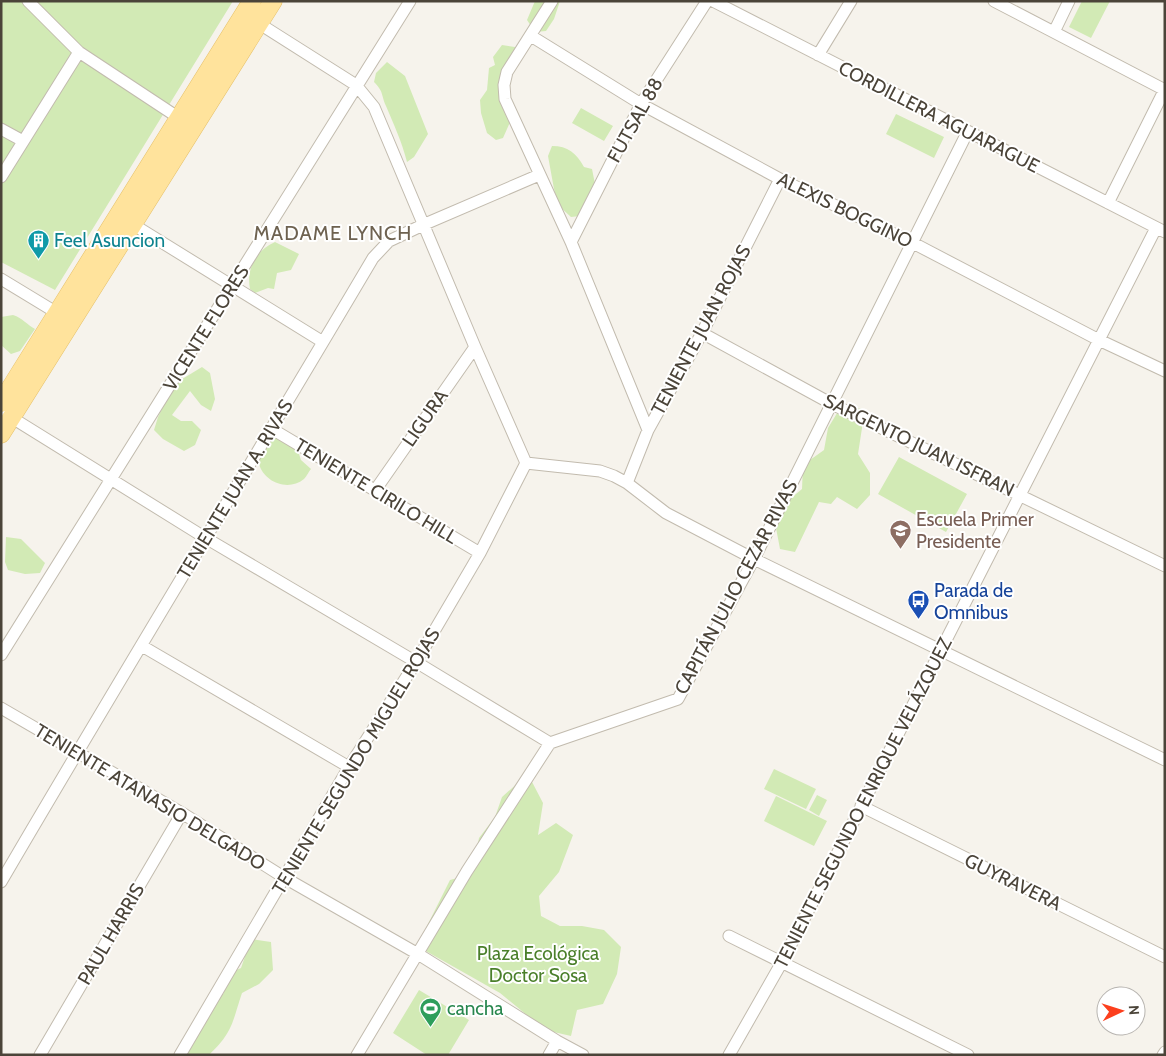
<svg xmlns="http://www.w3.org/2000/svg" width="1166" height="1056" font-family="Cabin,sans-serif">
	<rect width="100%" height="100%" fill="#f6f3ec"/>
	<path fill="#d2eab5" d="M1 1H233L55 290 1 262Z
		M535 1H560L554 19 546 31 535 32 527 20Z
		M1082 1H1110L1091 38 1069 27Z
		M502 45 515 47 514 69 503 96 511 120 503 138 496 140 487 133 481 113 480 100 487 90 489 68 495 65 493 57Z
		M387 62 405 76 428 134 414 157 407 162C402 142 394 125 386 106 381 95 384 92 374 82L376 73Z
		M581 108 613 126 604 141 572 123Z
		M896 114 944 137 934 158 886 134Z
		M552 146C568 146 576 153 584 167L592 169 595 184 580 216 571 217 559 206 554 189 548 156Z
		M275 242 299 254 291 270 277 273 274 289 268 288 255 293 250 289C246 269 256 250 275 242Z
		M13 315C23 318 27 325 35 329L20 351 11 354 1 345V317Z
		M202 367 210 373 215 399 211 411 201 405 190 391 172 415 181 421H192L201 430 195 445 184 451 163 439 154 430 158 417 174 384Z
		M842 405 862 409V428L858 454 870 473V495L857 509 837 497 831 504 819 502 795 552 780 549 776 528 790 499 802 489 803 465 824 450 828 428Z
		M272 434 298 451 301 460 311 469C309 471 307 476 304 479 288 492 264 482 259 464 257 458 259 450 259 443Z
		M899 457 967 494 946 532 878 494Z
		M6 537 21 539 45 563 40 573 25 574 8 570 5 562Z
		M774 769 816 789 806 809 764 789Z
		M521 780H531L543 803 538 835 556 823 573 835 559 872 539 896 541 916 560 926H582L604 930 621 947 617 974 603 1004 577 1010 571 1036 545 1030 500 993 424 950 426 928 450 880 472 874 479 838 495 817 502 797Z
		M817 795 827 800 819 816 809 810Z
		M776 796 827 821 814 846 764 821Z
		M251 939 271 942 273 970 259 984 242 993C232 1023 233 1032 209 1055H182L189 1052V1035L208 1003 224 993 223 976 241 968Z
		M419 990 469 1020 448 1055H427L393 1033Z"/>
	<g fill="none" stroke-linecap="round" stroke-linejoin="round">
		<defs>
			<path id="minor" d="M28 1 79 52 179 118
				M552 1 507 72 504 85 505 99 571 242 648 430
				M713 1 1165 232
				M994 1 1165 90
				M244 14 356 85 374 107 475 347 526 463
				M1054 32 1069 1
				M531 36 641 104 780 179 913 243 1099 340 1165 371
				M818 55 851 1
				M1 129 23 141
				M1 177 79 52
				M1108 203 1165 89
				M129 222 323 342
				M571 242 641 104 707 1
				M1 279 62 316
				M702 333 832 404 1165 566
				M1 411 204 537 416 662 550 743
				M272 429 480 553
				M526 463 600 471 614 476 627 483 666 513 754 559 1165 760
				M627 483 648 430 702 333 780 179
				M376 489 475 347
				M142 646 349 767
				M1 655 410 1
				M1 708 182 813 285 878 418 954 557 1041 583 1055
				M861 806 1165 957
				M1 882C123 673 250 466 373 258L389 241 425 224 539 175
				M729 936 968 1055
				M40 1055 182 813
				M180 1055 349 767 416 662 480 553 526 463
				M357 1055 467 871 550 743 678 699 754 559 967 133
				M549 1055 557 1041
				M729 1055 782 962 1156 228
				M1163 1055 1165 1052"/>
			<path id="primary" d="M1 403 252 1
				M1 434 273 1"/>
		</defs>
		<use href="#minor" stroke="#c2bbae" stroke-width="13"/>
		<use href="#primary" stroke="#e6c16a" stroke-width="19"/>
		<use href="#minor" stroke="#fff" stroke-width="11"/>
		<use href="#primary" stroke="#ffe39c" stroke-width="18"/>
	</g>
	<defs>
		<symbol id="building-pin" viewBox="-11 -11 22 30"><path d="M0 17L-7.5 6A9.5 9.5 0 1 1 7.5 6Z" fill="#0f9aa8" stroke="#fff"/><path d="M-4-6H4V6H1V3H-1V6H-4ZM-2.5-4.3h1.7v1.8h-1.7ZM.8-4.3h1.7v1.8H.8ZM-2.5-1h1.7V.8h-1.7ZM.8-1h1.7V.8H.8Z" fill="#fff"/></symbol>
		<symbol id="school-pin" viewBox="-11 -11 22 30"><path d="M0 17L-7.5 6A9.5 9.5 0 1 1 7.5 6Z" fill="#8d6e63" stroke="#fff"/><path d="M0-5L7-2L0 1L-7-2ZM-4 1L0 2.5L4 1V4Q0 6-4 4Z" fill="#fff"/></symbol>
		<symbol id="bus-pin" viewBox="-11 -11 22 30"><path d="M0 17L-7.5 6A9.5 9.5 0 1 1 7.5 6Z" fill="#1a4fb4" stroke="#fff"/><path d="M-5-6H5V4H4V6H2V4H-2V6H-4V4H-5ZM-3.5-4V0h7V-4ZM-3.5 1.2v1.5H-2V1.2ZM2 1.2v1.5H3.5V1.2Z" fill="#fff"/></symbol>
		<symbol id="stadium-pin" viewBox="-11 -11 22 30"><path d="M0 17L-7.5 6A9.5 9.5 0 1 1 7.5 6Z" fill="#2e9e5b" stroke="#fff"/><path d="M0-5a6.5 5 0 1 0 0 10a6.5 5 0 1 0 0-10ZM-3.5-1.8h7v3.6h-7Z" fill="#fff"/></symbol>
	</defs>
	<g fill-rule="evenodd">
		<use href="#building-pin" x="26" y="228" width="25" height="34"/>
		<use href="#school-pin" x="888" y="518" width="25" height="34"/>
		<use href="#bus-pin" x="906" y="588" width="25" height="34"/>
		<use href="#stadium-pin" x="418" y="996" width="25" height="34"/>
	</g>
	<g text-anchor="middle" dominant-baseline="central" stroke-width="4" stroke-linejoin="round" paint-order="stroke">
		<g font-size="19" fill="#4b4439" stroke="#fff">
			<text transform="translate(939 117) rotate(27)">CORDILLERA AGUARAGUE</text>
			<text transform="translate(635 120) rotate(-61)">FUTSAL 88</text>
			<text transform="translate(845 210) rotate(26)">ALEXIS BOGGINO</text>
			<text transform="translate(206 328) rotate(-58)">VICENTE FLORES</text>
			<text transform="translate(701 330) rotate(-62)">TENIENTE JUAN ROJAS</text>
			<text transform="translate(425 418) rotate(-55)">LIGURA</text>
			<text transform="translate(919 445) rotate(26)">SARGENTO JUAN ISFRAN</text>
			<text transform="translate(235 489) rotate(-59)">TENIENTE JUAN A. RIVAS</text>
			<text transform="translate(376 491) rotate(31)">TENIENTE CIRILO HILL</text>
			<text transform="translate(736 587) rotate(-62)">CAPITÁN JULIO CEZAR RIVAS</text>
			<text transform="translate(356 761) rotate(-59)">TENIENTE SEGUNDO MIGUEL ROJAS</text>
			<text transform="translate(150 797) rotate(31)">TENIENTE ATANASIO DELGADO</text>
			<text transform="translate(863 803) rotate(-63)">TENIENTE SEGUNDO ENRIQUE VELÁZQUEZ</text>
			<text transform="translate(1013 882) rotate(26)">GUYRAVERA</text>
			<text transform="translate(111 934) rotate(-60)">PAUL HARRIS</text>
		</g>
		<g font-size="19" fill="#0d838f" stroke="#fff" text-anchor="start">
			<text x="54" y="240">Feel Asuncion</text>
		</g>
		<g font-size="19" fill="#785e54" stroke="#fff" text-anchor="start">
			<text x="916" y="519">Escuela Primer<tspan x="916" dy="22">Presidente</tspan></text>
		</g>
		<g font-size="19" fill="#164399" stroke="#fff" text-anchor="start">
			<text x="934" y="590">Parada de<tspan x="934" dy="22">Omnibus</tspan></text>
		</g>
		<g font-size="19" fill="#4a7f2a" stroke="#fff">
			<text x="538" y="953">Plaza Ecológica<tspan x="538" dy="22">Doctor Sosa</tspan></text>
		</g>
		<g font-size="19" fill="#27864d" stroke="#fff" text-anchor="start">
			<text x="447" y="1008">cancha</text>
		</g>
		<g font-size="20" letter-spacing="1" fill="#6e6250" stroke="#fff">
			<text x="333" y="233">MADAME LYNCH</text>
		</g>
	</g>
	<rect width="1166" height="1056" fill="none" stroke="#4b4439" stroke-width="5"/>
	<g transform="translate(1121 1011) rotate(86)"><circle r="24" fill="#ffffff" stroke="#b7b4b0"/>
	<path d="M0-4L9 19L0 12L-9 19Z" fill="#fc3f1d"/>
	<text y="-8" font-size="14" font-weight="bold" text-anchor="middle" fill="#4b4439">N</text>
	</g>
</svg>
